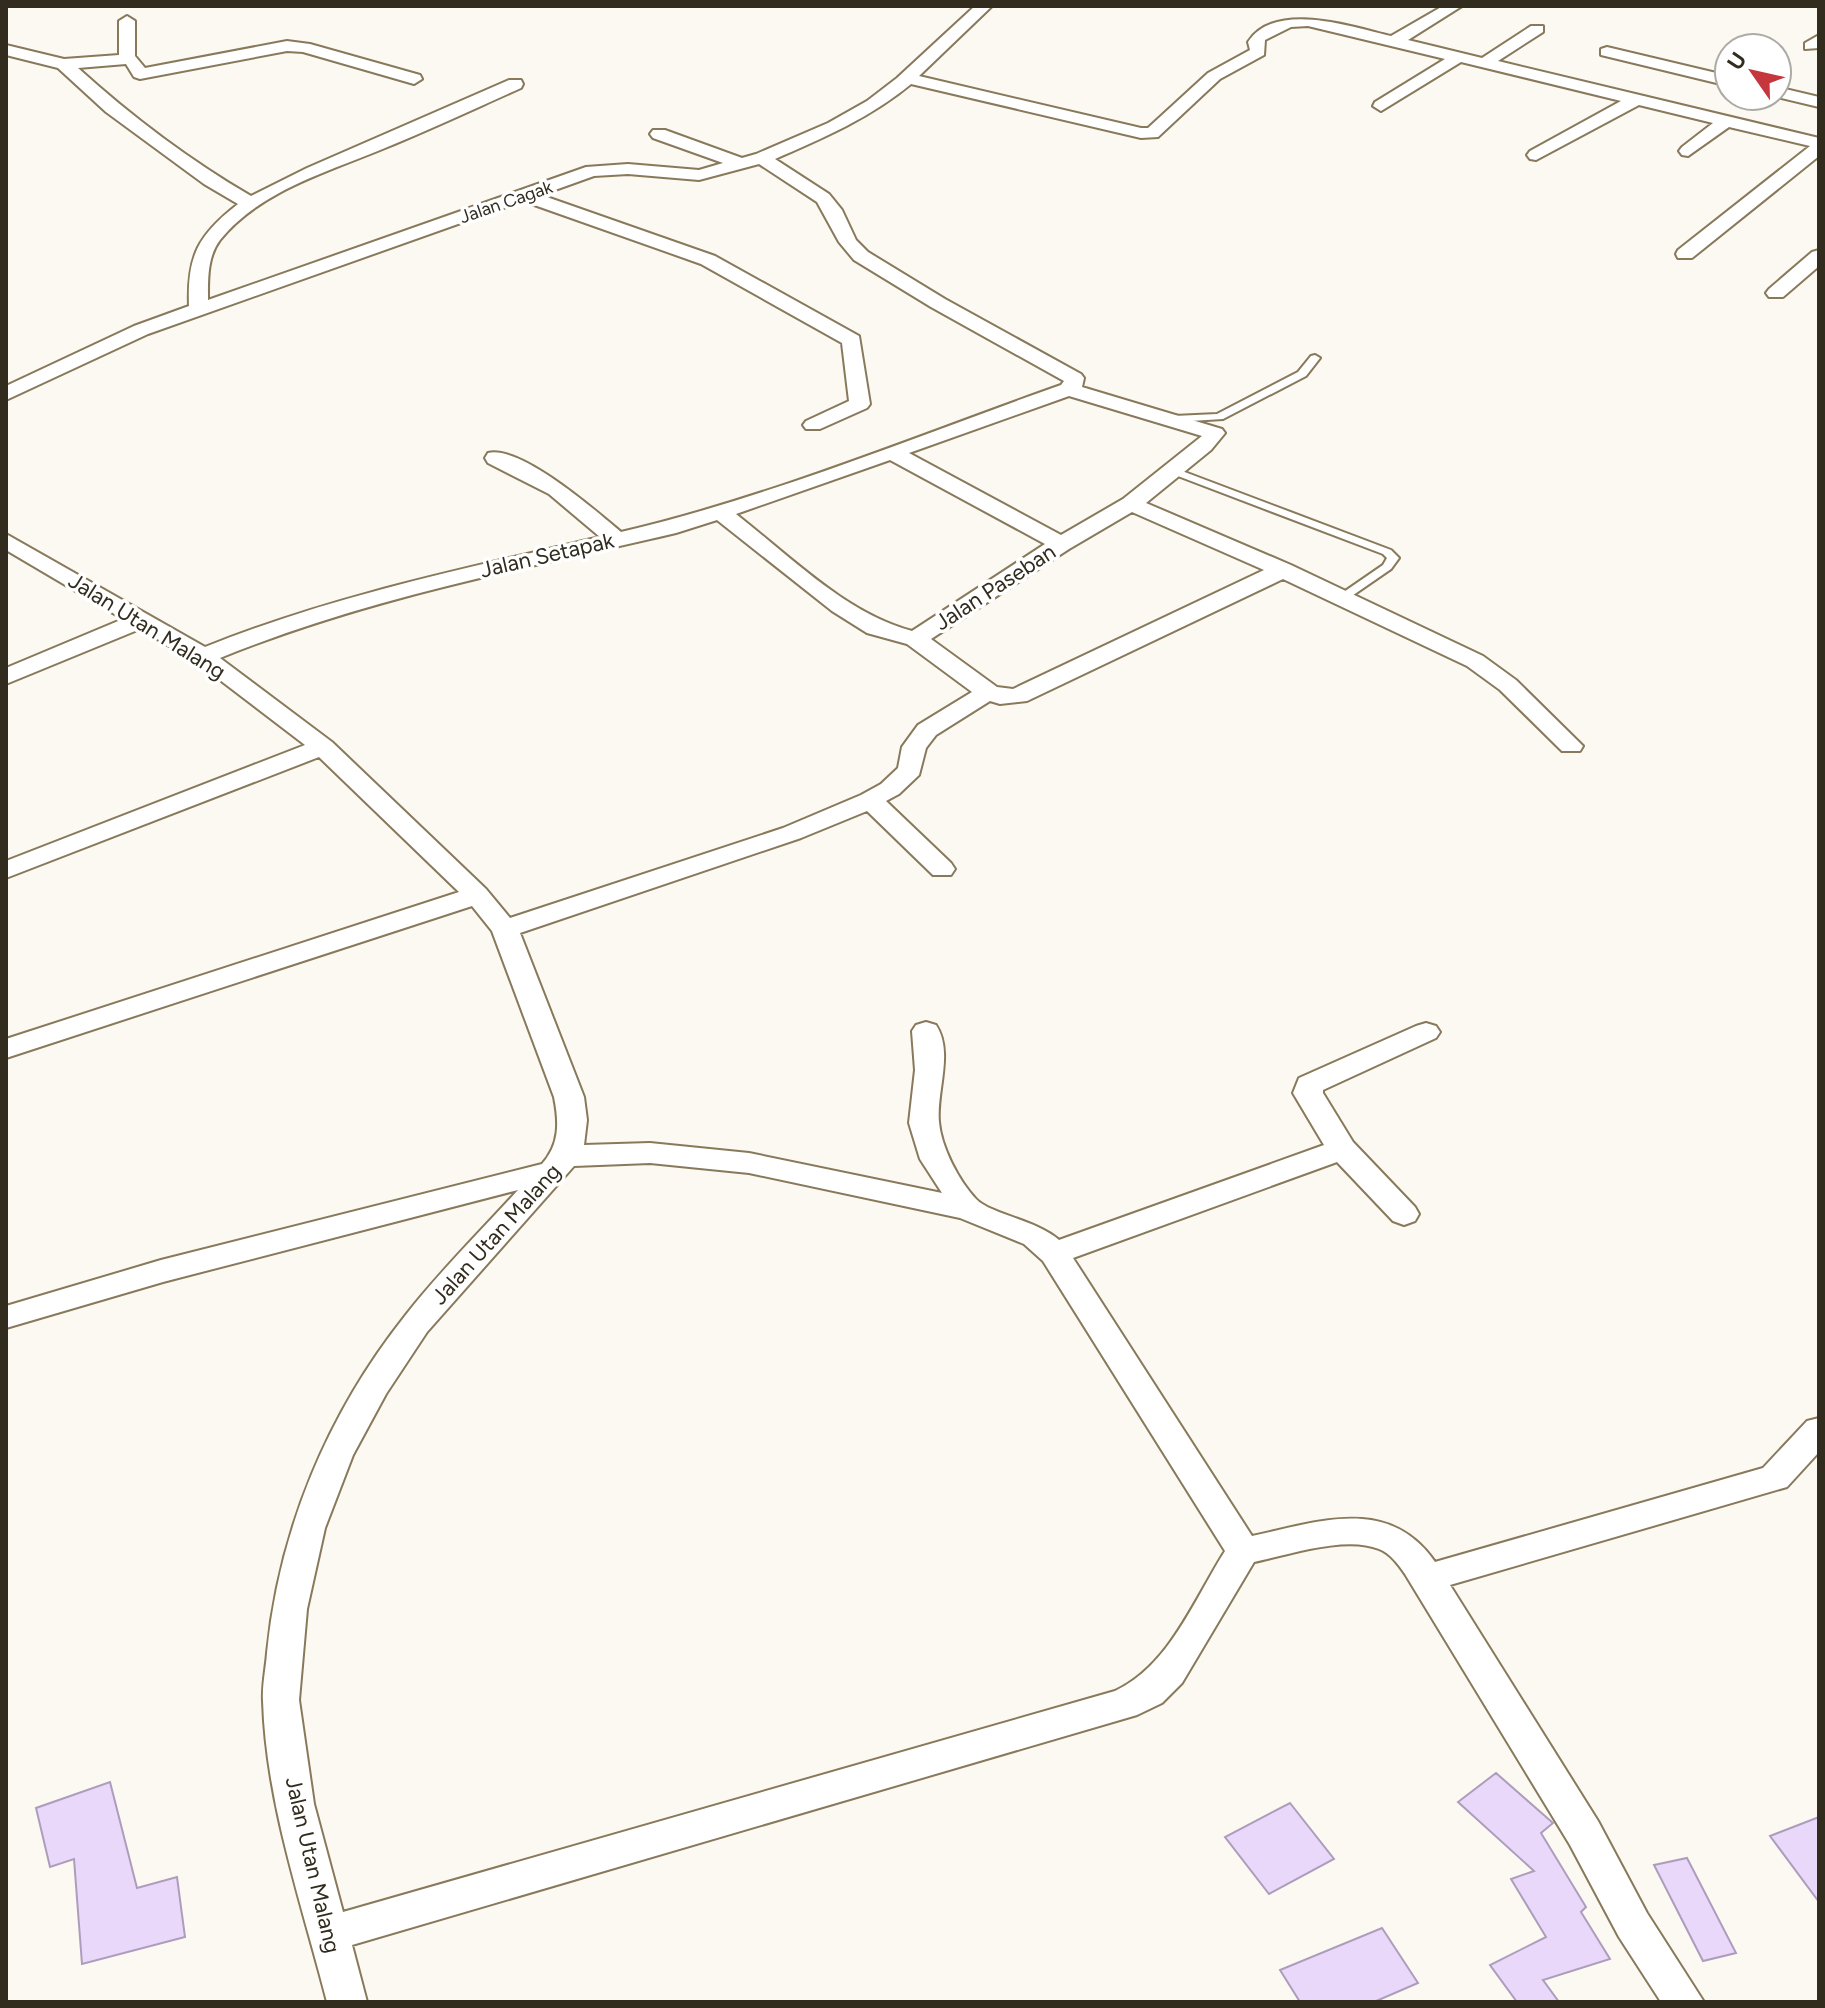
<svg xmlns="http://www.w3.org/2000/svg" width="1825" height="2008" font-family="Figtree,sans-serif">
	<rect width="100%" height="100%" fill="#fcf9f2"/>
	<path fill="#e9d8f9" stroke="#ad9dbc" stroke-width="2" d="M1496 1773 1553 1823 1541 1833 1586 1907 1581 1912 1610 1959 1543 1980 1559 2002H1517L1490 1965 1546 1937 1511 1879 1534 1871 1458 1802Z
		M110 1782 137 1888 177 1877 185 1937 82 1964 74 1859 50 1867 36 1808Z
		M1290 1803 1334 1859 1269 1894 1225 1837Z
		M1819 1817V1902L1770 1836Z
		M1687 1858 1736 1953 1703 1961 1654 1865Z
		M1382 1928 1418 1983 1374 2002H1300L1280 1970Z"/>
	<g fill="none" stroke-linecap="round" stroke-linejoin="round">
		<defs>
			<path id="service" d="M1315 355 1320 358 1306 376 1223 419 1174 422 1169 419 1174 416 1217 414 1298 372 1311 356Z
				M1174 468 1391 550 1399 558 1391 569 1346 600H1338V596L1383 565 1387 558 1383 554 1170 473 1169 471Z"/>
			<path id="minor" d="M975 6H992L919 76 1141 128H1148L1208 73 1250 50 1248 42C1275 0 1352 27 1391 36L1443 6H1462L1408 40 1482 58 1531 26H1543V32L1498 61 1819 138V156L1692 258H1678L1676 254 1678 250 1810 146 1729 127 1688 156 1682 155 1679 151 1682 147 1713 123 1639 105 1536 160 1530 159 1527 155 1530 151 1621 101 1461 62 1381 111 1373 106 1375 102 1445 59 1308 26 1291 27 1265 40 1264 55 1220 79 1158 137 1141 138 911 84C870 118 823 138 775 159L829 194 842 210 856 240 868 252 945 299 1081 374 1084 378 1082 387 1222 429 1225 433 1211 450 1146 503 1291 565 1483 656 1516 680 1583 746 1580 751H1562L1500 690 1467 666 1283 579 1027 701 1000 704 990 701 936 735 926 748 919 775 899 794 886 801 951 863 955 869 951 875H933L867 811 801 838 520 933 584 1097 587 1120 584 1145 650 1143 749 1153 942 1193 920 1159 909 1123 915 1070 912 1031 916 1025 926 1022 936 1025C954 1052 936 1092 939 1122 941 1147 959 1181 976 1199 990 1214 1037 1220 1059 1240L1324 1145 1293 1093 1299 1078 1416 1026 1426 1023 1436 1026 1440 1032 1436 1038 1323 1090V1093L1353 1142 1415 1207 1419 1214 1415 1221 1404 1225 1393 1221 1337 1162 1073 1258 1252 1536C1318 1522 1389 1495 1435 1562L1763 1468 1807 1421 1819 1418V1452L1787 1487 1450 1585 1598 1821 1647 1913 1704 2002H1661L1619 1937 1570 1845 1405 1574C1398 1564 1391 1554 1379 1549 1346 1535 1288 1555 1254 1562L1182 1683 1162 1703 1137 1715 352 1945 367 2002H327C302 1904 266 1803 263 1701 262 1685 266 1668 267 1653 279 1530 328 1413 405 1316 439 1272 480 1232 518 1190L163 1282 6 1328V1306L161 1260 542 1164C560 1144 559 1122 554 1097L492 931 472 906 6 1058V1039L459 892 319 757 6 878V861L305 745 195 661 140 629 6 684V668L123 619 6 550V534L205 647C335 595 464 569 600 537L549 494 488 463 485 458 488 453C521 445 596 511 621 532 771 497 916 436 1061 385L1064 381 931 307 854 260 839 242 817 202 759 164 699 180 628 174 594 176 541 195 715 256 859 336 870 404 867 408 820 429H806L803 425 806 421 849 401 842 343 701 264 523 201 148 334 6 400V386L134 326 189 306C187 256 198 235 238 204L204 184 106 112 58 68 6 55V45L64 59 119 55V21L127 16 135 21V56L145 68 287 41 310 44 420 75 422 79 414 84 303 52 287 51 140 79 134 77 126 64 78 68C131 116 189 160 251 196L307 168 509 80H521L523 84 521 88C476 108 431 129 385 148 330 171 259 191 220 240 207 257 208 280 208 300L586 167 628 164 699 170 723 163 653 138 650 134 653 130H665L742 158 756 154 828 123 867 101 897 78ZM1069 396 1202 436 1123 499 1061 535 909 453ZM890 460 1045 544 912 631C845 613 790 556 736 514ZM1132 512 1264 570 1013 689 997 687 931 639 1069 549ZM717 520 832 611 867 633 907 644 972 692 918 725 902 747 898 768 881 784 861 795 783 828 510 918 486 889 332 742 220 658C367 598 522 569 676 533ZM650 1163 749 1173 960 1218 1024 1244 1043 1261 1225 1551C1194 1600 1169 1666 1115 1691L343 1912 314 1804 299 1700 307 1609 325 1528 353 1455 386 1394 427 1332 574 1166Z
				M1819 35V48L1805 49V43Z
				M1607 47 1729 76V86L1601 55V49Z
				M1777 87 1819 97V107L1773 96H1777Z
				M1819 250V266L1783 297H1769L1766 293 1769 289 1812 252Z"/>
		</defs>
		<use href="#service" stroke="#88795b" stroke-width="4"/>
		<use href="#minor" stroke="#88795b" stroke-width="4"/>
		<use href="#service" fill="#fff" fill-rule="evenodd"/>
		<use href="#minor" fill="#fff" fill-rule="evenodd"/>
	</g>
	<g text-anchor="middle" dominant-baseline="central" stroke-width="7" stroke-linejoin="round" paint-order="stroke">
		<g font-size="18" fill="#322c1f" stroke="#fff">
			<text transform="translate(506 202) rotate(-19)">Jalan Cagak</text>
		</g>
		<g font-size="22" fill="#322c1f" stroke="#fff">
			<text transform="translate(547 555) rotate(-13)">Jalan Setapak</text>
			<text transform="translate(995 587) rotate(-33)">Jalan Paseban</text>
			<text transform="translate(147 626) rotate(32)">Jalan Utan Malang</text>
			<text transform="translate(496 1234) rotate(-48)">Jalan Utan Malang</text>
			<text transform="translate(313 1865) rotate(77)">Jalan Utan Malang</text>
		</g>
	</g>
	<rect width="1825" height="2008" fill="none" stroke="#322c1f" stroke-width="16"/>
	<g transform="translate(1753 72) rotate(304)"><circle r="38" fill="#ffffff" stroke="#adaba5" stroke-width="2"/>
	<path d="M0-6L14 30L0 20L-14 30Z" fill="#c6363d"/>
	<text y="-12" font-size="22" font-weight="bold" text-anchor="middle" fill="#322c1f">U</text>
	</g>
</svg>
